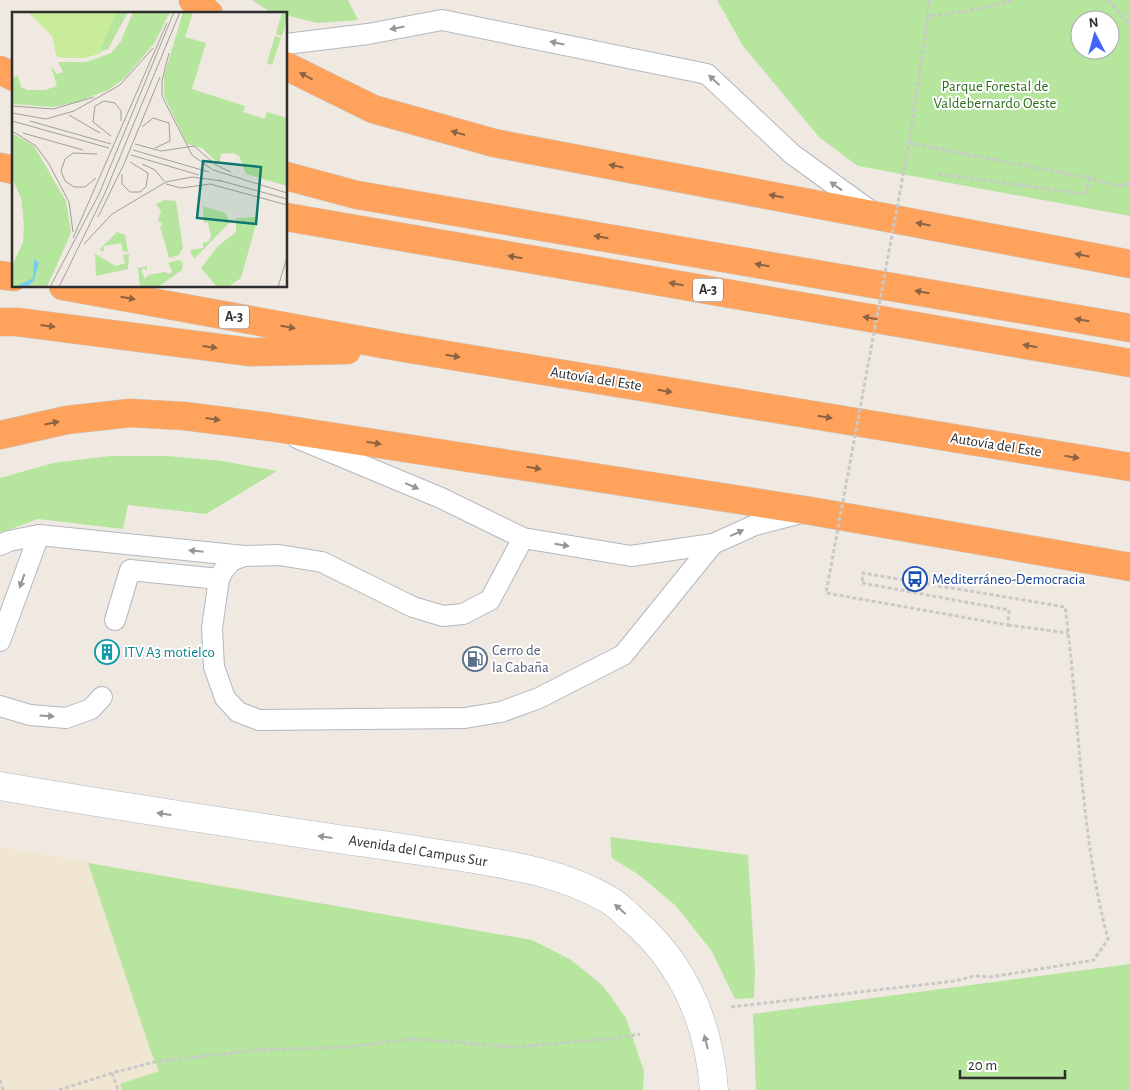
<svg xmlns="http://www.w3.org/2000/svg" width="1130" height="1090" font-family="'Alegreya Sans',sans-serif">
	<rect width="100%" height="100%" fill="#efe9e1"/>
	<path fill="#f0e6d1" d="M0 847 532 940 571 960 603 986 626 1018 644 1071 643 1090H0Z"/>
	<path fill="#b6e59e" fill-rule="evenodd" d="M252 0H348L358 20 317 23 286 15V14L269 11Z
		M717 0H1130V216L858 166 820 138 743 46ZM1080 20H1110V50H1080Z
		M110 456H167L222 461 277 471 206 514 128 505 123 529 38 519 0 533V478L53 463Z
		M610 837 748 855 755 971 754 998 735 999 711 950 675 905 639 875 612 858Z
		M88 863 532 940 571 960 603 986 626 1018 644 1071 643 1090H122L120 1084 159 1071 151 1052Z
		M1130 964V1090H756L753 1014Z"/>
	<g fill="none" stroke-linecap="round" stroke-linejoin="round">
		<defs>
			<path id="service" d="M286 44 368 34 442 20 707 74 792 154 872 212
				M297 438 441 498 523 538 631 556 713 544 755 525 801 513
				M523 538 490 600 463 614 443 616 413 607 322 562 279 555 244 556 231 561 223 571 219 579 212 628 214 667 225 698 238 712 259 720 465 718 501 712 539 698 623 655 713 544
				M0 545 9 541 39 535 244 556
				M115 620 130 570 219 579
				M0 641 39 535
				M0 706 30 715 66 718 91 709 102 697"/>
			<path id="minor" d="M0 786C115 806 230 823 345 840 386 845 426 852 467 858 516 866 565 874 609 900 617 904 624 912 632 919 684 964 709 1022 714 1090"/>
			<path id="motorway" d="M193 0 209 14
				M286 66 373 109 494 143 1130 264
				M0 70 14 77
				M0 167 14 170
				M286 176 357 195 1130 328
				M286 217 1130 363
				M0 275 14 277
				M63 286 404 348 1130 467
				M0 322H17L250 352 347 350
				M0 435 67 420 130 413 184 416 270 427 811 511 1130 567"/>
		</defs>
		<use href="#service" stroke="#b4b7c1" stroke-width="22"/>
		<use href="#minor" stroke="#b4b7c1" stroke-width="29"/>
		<use href="#motorway" stroke="#c9c9c9" stroke-width="29"/>
		<path stroke="#c9c9c9" stroke-width="3" stroke-dasharray="4 2.5" stroke-linecap="butt" d="M929 0 928 16C957 13 984 9 1012 0
			M1108 0 1130 25
			M909 143 1089 178 1118 186 1130 183
			M938 174 1086 194 1089 178
			M1008 625 1068 633
			M731 1007 955 981 974 976 991 977 1094 960 1108 939C1079 830 1080 718 1065 607L863 573 862 583
			M112 1073 118 1090
			M0 1080 3 1090
			M59 1090 112 1073 154 1062 258 1050 348 1047 411 1039 515 1047 617 1038 640 1034"/>
		<use href="#service" stroke="#fff" stroke-width="20"/>
		<use href="#minor" stroke="#fff" stroke-width="28"/>
		<use href="#motorway" stroke="#ffa35c" stroke-width="28"/>
		<path stroke="#c9c9c9" stroke-width="3" stroke-dasharray="4 2.5" stroke-linecap="butt" d="M862 583 1009 610 1008 625 826 593 909 143 928 16"/>
	</g>
	<defs><path id="oneway-solid" d="M-6-.8H1V-3.2L6.5 0L1 3.2V.8H-6Z" transform="scale(1.25)"/></defs>
	<g fill="#969696">
		<use href="#oneway-solid" transform="translate(397 28) rotate(169)"/>
		<use href="#oneway-solid" transform="translate(557 43) rotate(-168)"/>
		<use href="#oneway-solid" transform="translate(714 80) rotate(-137)"/>
		<use href="#oneway-solid" transform="translate(836 186) rotate(-144)"/>
		<use href="#oneway-solid" transform="translate(412 486) rotate(23)"/>
		<use href="#oneway-solid" transform="translate(737 533) rotate(-25)"/>
		<use href="#oneway-solid" transform="translate(562 545) rotate(9)"/>
		<use href="#oneway-solid" transform="translate(196 551) rotate(-174)"/>
		<use href="#oneway-solid" transform="translate(22 581) rotate(110)"/>
		<use href="#oneway-solid" transform="translate(47 716) rotate(4)"/>
		<use href="#oneway-solid" transform="translate(164 814) rotate(-172)"/>
		<use href="#oneway-solid" transform="translate(325 837) rotate(-172)"/>
		<use href="#oneway-solid" transform="translate(620 909) rotate(-139)"/>
		<use href="#oneway-solid" transform="translate(706 1042) rotate(-104)"/>
	</g>
	<g fill="#8c6343">
		<use href="#oneway-solid" transform="translate(306 76) rotate(-152)"/>
		<use href="#oneway-solid" transform="translate(458 133) rotate(-164)"/>
		<use href="#oneway-solid" transform="translate(616 166) rotate(-169)"/>
		<use href="#oneway-solid" transform="translate(776 196) rotate(-169)"/>
		<use href="#oneway-solid" transform="translate(923 224) rotate(-169)"/>
		<use href="#oneway-solid" transform="translate(601 237) rotate(-170)"/>
		<use href="#oneway-solid" transform="translate(1082 255) rotate(-169)"/>
		<use href="#oneway-solid" transform="translate(515 257) rotate(-170)"/>
		<use href="#oneway-solid" transform="translate(762 265) rotate(-170)"/>
		<use href="#oneway-solid" transform="translate(676 284) rotate(-170)"/>
		<use href="#oneway-solid" transform="translate(922 292) rotate(-170)"/>
		<use href="#oneway-solid" transform="translate(128 298) rotate(10)"/>
		<use href="#oneway-solid" transform="translate(870 318) rotate(-170)"/>
		<use href="#oneway-solid" transform="translate(1082 320) rotate(-170)"/>
		<use href="#oneway-solid" transform="translate(48 326) rotate(7)"/>
		<use href="#oneway-solid" transform="translate(288 327) rotate(10)"/>
		<use href="#oneway-solid" transform="translate(1030 346) rotate(-170)"/>
		<use href="#oneway-solid" transform="translate(210 347) rotate(7)"/>
		<use href="#oneway-solid" transform="translate(453 356) rotate(9)"/>
		<use href="#oneway-solid" transform="translate(665 391) rotate(9)"/>
		<use href="#oneway-solid" transform="translate(825 417) rotate(9)"/>
		<use href="#oneway-solid" transform="translate(213 419) rotate(8)"/>
		<use href="#oneway-solid" transform="translate(52 423) rotate(-12)"/>
		<use href="#oneway-solid" transform="translate(374 443) rotate(9)"/>
		<use href="#oneway-solid" transform="translate(1072 457) rotate(9)"/>
		<use href="#oneway-solid" transform="translate(534 468) rotate(9)"/>
	</g>
	<defs>
		<symbol id="bus-ring" viewBox="-11 -11 22 22"><circle r="9.5" fill="#fff" stroke="#1a4fb4" stroke-width="1.5"/><path d="M-5-6H5V4H4V6H2V4H-2V6H-4V4H-5ZM-3.5-4V0h7V-4ZM-3.5 1.2v1.5H-2V1.2ZM2 1.2v1.5H3.5V1.2Z" fill="#1a4fb4"/></symbol>
		<symbol id="building-ring" viewBox="-11 -11 22 22"><circle r="9.5" fill="#fff" stroke="#0f9aa8" stroke-width="1.5"/><path d="M-4-6H4V6H1V3H-1V6H-4ZM-2.5-4.3h1.7v1.8h-1.7ZM.8-4.3h1.7v1.8H.8ZM-2.5-1h1.7V.8h-1.7ZM.8-1h1.7V.8H.8Z" fill="#0f9aa8"/></symbol>
		<symbol id="fuel-ring" viewBox="-11 -11 22 22"><circle r="9.5" fill="#fff" stroke="#5c6f8a" stroke-width="1.5"/><path d="M-5.5-6h7V0h2V4h1.3V-2.5L3-4.5l.8-.8L6-3V5H2.5V1h-1V6h-7ZM-4.2-4.7v3.2H.2V-4.7Z" fill="#5c6f8a"/></symbol>
	</defs>
	<g fill-rule="evenodd">
		<use href="#bus-ring" x="901" y="565" width="28" height="28"/>
		<use href="#building-ring" x="93" y="638" width="28" height="28"/>
		<use href="#fuel-ring" x="461" y="645" width="28" height="28"/>
	</g>
	<g text-anchor="middle" dominant-baseline="central" stroke-width="4" stroke-linejoin="round" paint-order="stroke">
		<g fill="#fff" stroke="#6d6d6d" stroke-width="1">
			<rect x="693" y="278.5" width="30" height="23" rx="4"/>
			<rect x="219" y="305.5" width="30" height="23" rx="4"/>
		</g>
		<g font-size="14" font-weight="bold" fill="#2e2e2e">
			<text x="708" y="290">A-3</text>
			<text x="234" y="317">A-3</text>
		</g>
		<g font-size="15" fill="#2c6e1b" stroke="#fff">
			<text x="995" y="86">Parque Forestal de<tspan x="995" dy="17">Valdebernardo Oeste</tspan></text>
		</g>
		<g font-size="15" fill="#2e2e2e" stroke="#fff">
			<text transform="translate(596 379) rotate(9)">Autovía del Este</text>
			<text transform="translate(996 445) rotate(9)">Autovía del Este</text>
			<text transform="translate(418 851) rotate(9)">Avenida del Campus Sur</text>
		</g>
		<g font-size="15" fill="#164399" stroke="#fff" text-anchor="start">
			<text x="932" y="579">Mediterráneo-Democracia</text>
		</g>
		<g font-size="15" fill="#4e5e75" stroke="#fff" text-anchor="start">
			<text x="492" y="650">Cerro de<tspan x="492" dy="17">la Cabaña</tspan></text>
		</g>
		<g font-size="15" fill="#0d838f" stroke="#fff" text-anchor="start">
			<text x="124" y="652">ITV A3 motielco</text>
		</g>
	</g>
	<g transform="translate(12 12)">
		<rect width="275" height="275" fill="#efe9e1"/>
		<path d="M96 0H116L96 37 72 46 45 45 43 38 63 16ZM121 0H158L143 30 113 66 96 78 65 90 41 95 0 92V65L6 64 9 75 16 78H33L45 74 39 55 45 62 51 60 46 50H74L99 41 109 29ZM171 0H181L173 25 194 31 180 77 233 94 231 100 253 107 255 100 275 106V174L234 162 227 144 221 141 209 142 207 152 190 136 175 132 152 84V64ZM270 0H275V7L270 24 264 22ZM263 24 269 26 260 53 255 51ZM0 121 22 134 54 189 59 221 35 275H0V254L11 230 12 213 9 186 0 166ZM153 188 164 189 171 236 167 243 157 246 148 214 151 212 146 209 149 199 144 192ZM191 194 213 201 218 210 182 247 178 238 191 236V231L197 229 199 224 196 210 192 211ZM246 205 229 266 216 275H205L189 256 206 234 224 220V206ZM105 220 113 223 116 240 111 239 109 231 92 234V239L87 238ZM83 242 104 254 113 251 111 243 117 242 116 257 84 264ZM167 248 171 251 170 258 146 275H128L126 256 135 254V258L131 256 129 259 133 267 136 263 153 260 158 262 160 259 156 251Z" fill="#b6e59e"/>
		<path d="M16 0H104L87 42 72 46 45 45 40 24Z" fill="#c9ec9a"/>
		<path d="M22 247 27 251 22 268 15 275H3L21 266Z" fill="#75cff0"/>
		<path fill="none" stroke="#a29e99" stroke-width="1" d="M157 41 150 69V84L180 143 201 158 275 181M0 94 41 97 82 85M0 101 34 107 62 99 108 73 141 36M57 103 88 121M0 109 97 136M18 109 99 132M130 115 141 106 157 111 158 129 143 136M0 119 24 134 37 152 57 190 61 220M11 121 71 138M99 124 81 110 83 94 92 89 103 91 109 99V109M123 132 149 139 182 134 204 153 219 160M121 138 197 160M119 143 187 163M130 152 143 158 152 169M110 162V172L118 180H128L134 175 136 161 118 150M84 166 73 175H62L53 169 49 159 53 147 61 141 85 142M206 168 275 187M154 172 169 176 198 172 275 193M86 205 112 152 148 65M61 226 155 11M72 232 100 202 154 170 180 165 210 169M38 275 87 182 162 0M47 275 93 181 168 0M266 275 275 245"/>
		<path fill="#0f766e" fill-opacity="0.15" stroke="#0f766e" stroke-width="2.5" d="M191 149 249 155 244 212 185 206Z"/>
		<rect width="275" height="275" fill="none" stroke="#2e2e2e" stroke-width="2.5"/>
	</g>
	<g transform="translate(1095 35) rotate(354)"><circle r="24" fill="#ffffff" stroke="#ababab"/>
	<path d="M0-4L9 19L0 12L-9 19Z" fill="#4264fb"/>
	<text y="-8" font-size="14" font-weight="bold" text-anchor="middle" fill="#2e2e2e">N</text>
	</g>
	<path d="M960 1070v8h105v-8" fill="none" stroke="#2e2e2e" stroke-width="2.5"/>
	<text x="968" y="1070" font-size="15" fill="#2e2e2e" stroke="#ffffff" stroke-width="4" paint-order="stroke">20 m</text>
</svg>
